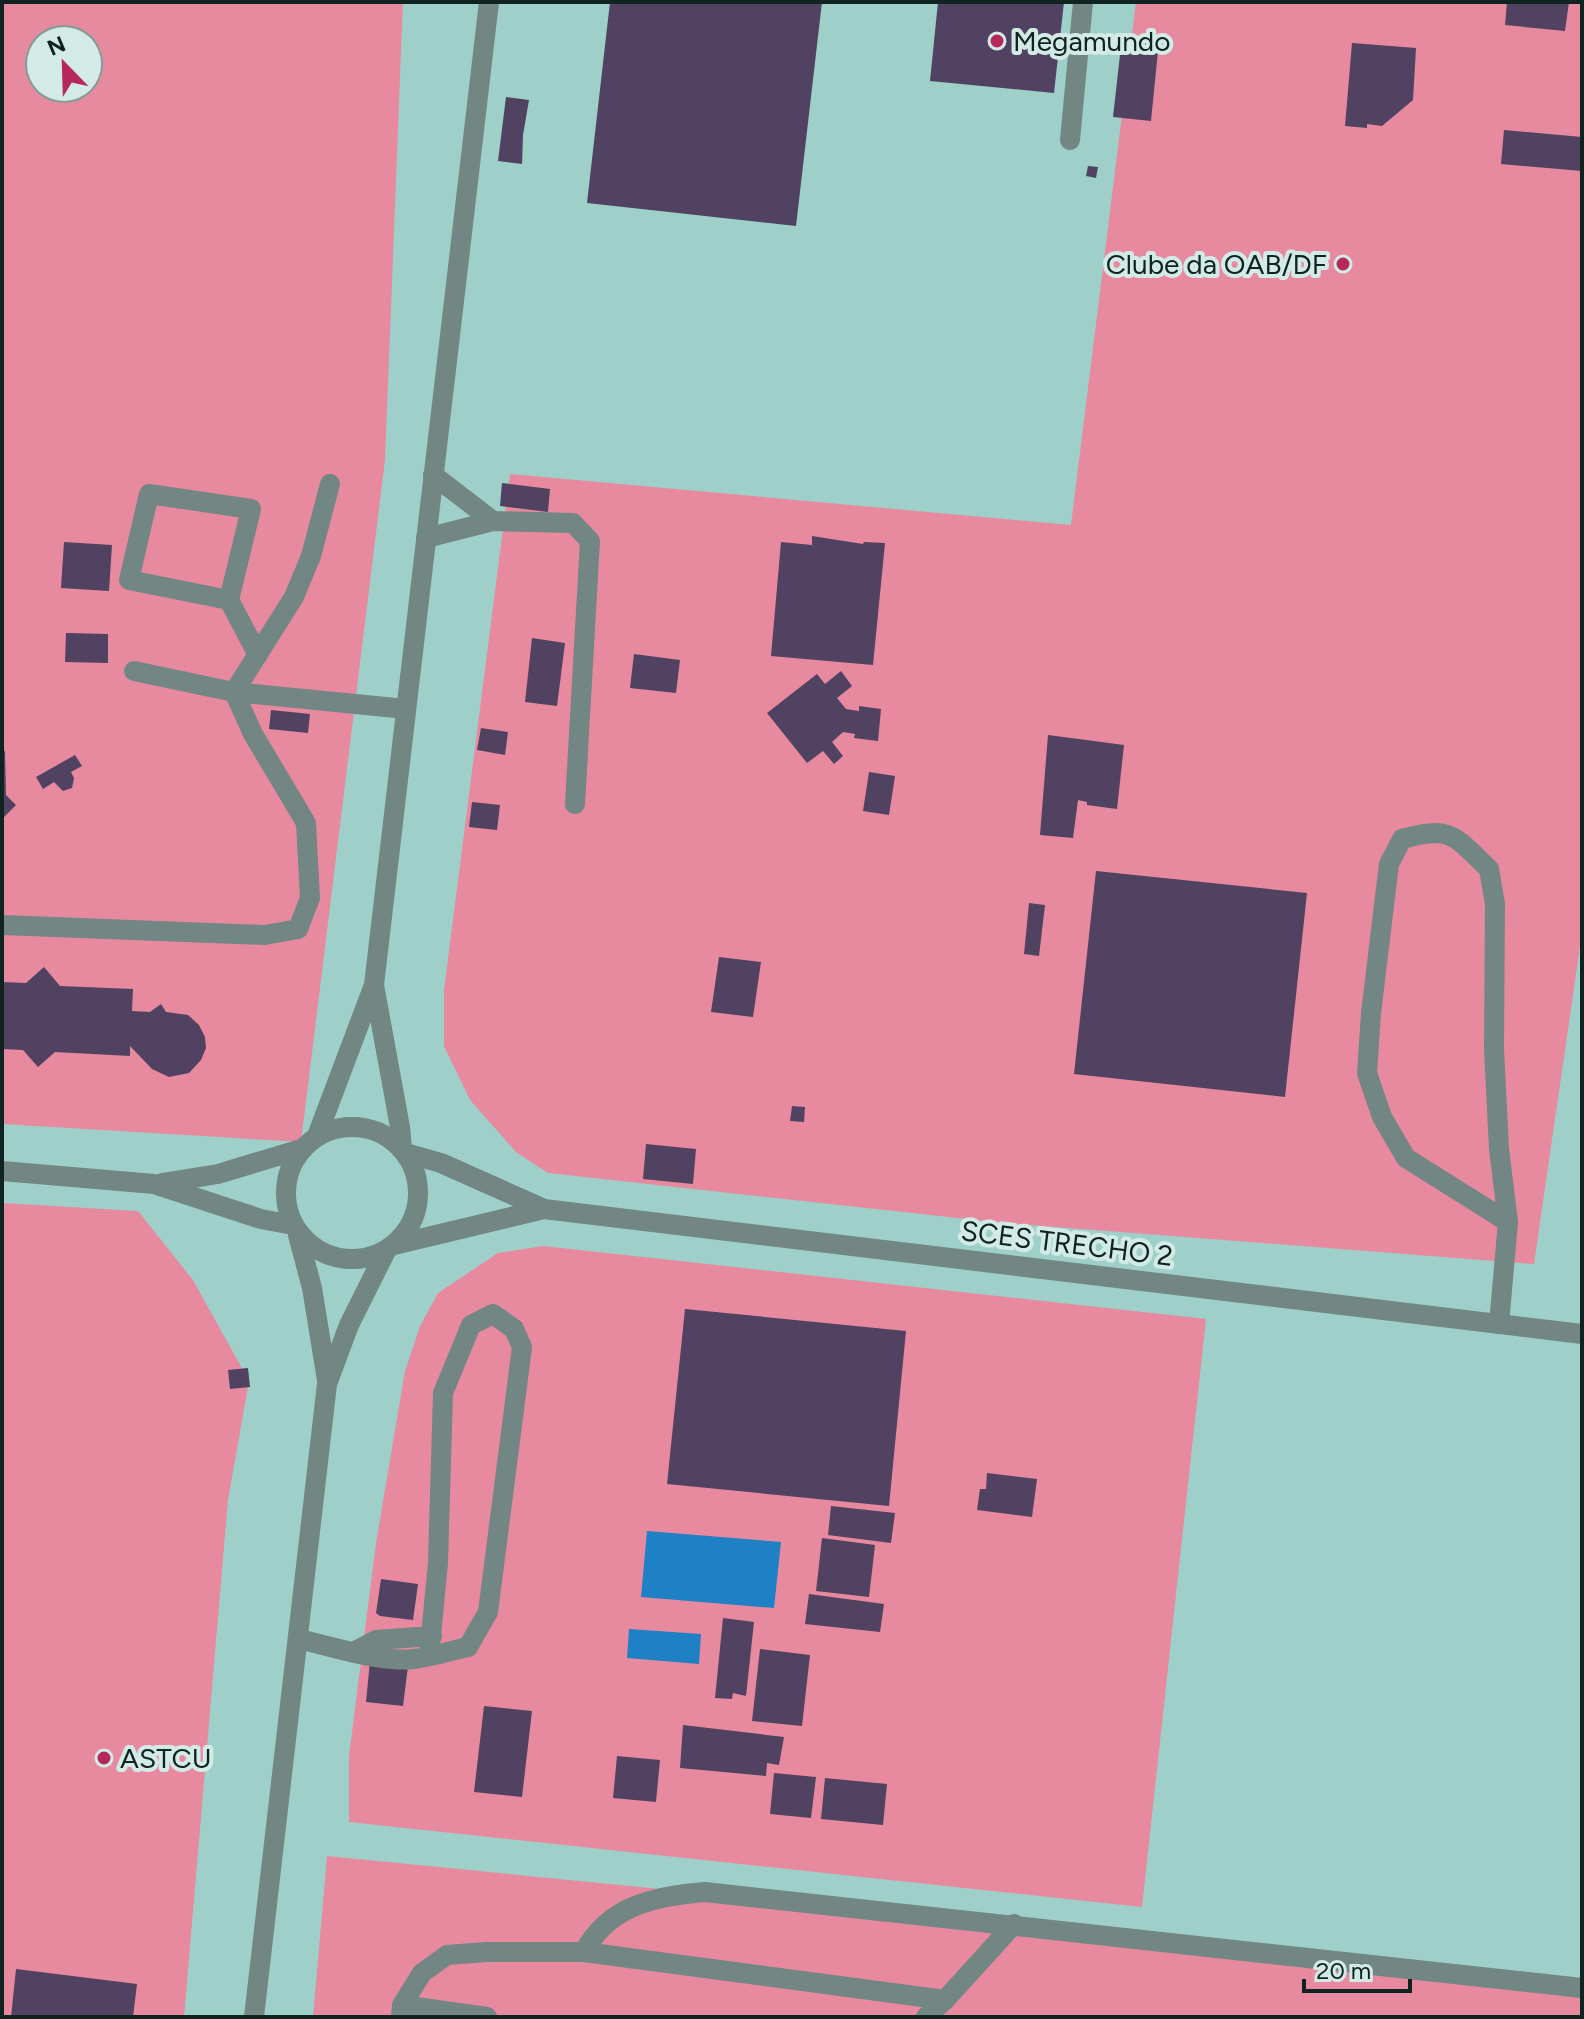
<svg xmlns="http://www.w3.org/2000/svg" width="1584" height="2019" font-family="Figtree,sans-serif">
	<rect width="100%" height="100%" fill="#9ed0c9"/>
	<path fill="#e78a9f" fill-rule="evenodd" d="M2 2H403L385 460 301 1142 2 1124ZM40 40H88V88H40Z
		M1136 2H1582V933L1534 1264 1003 1223 548 1173 516 1152 470 1100 444 1046V990L510 474 1071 525Z
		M2 1203 138 1211 193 1280 249 1381 228 1500 184 2017H2Z
		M543 1246 1206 1319 1142 1907 349 1822V1756L376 1543 405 1371 420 1326 438 1293 498 1253Z
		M327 1856 1582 1980V2017H313Z"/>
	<path fill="#1e80c5" d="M647 1531 781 1542 774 1608 641 1597Z
		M629 1629 701 1634 699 1664 627 1658Z"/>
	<path fill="#504260" d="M610 2H822L796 226 587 203Z
		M938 2H1064L1054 93 930 81Z
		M1507 2H1569L1565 31 1505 25Z
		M1122 37 1159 41 1151 121 1113 117Z
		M1352 43 1416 48 1413 100 1382 126 1367 124V128L1345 126Z
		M506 97 529 100 523 135 522 164 498 161Z
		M1504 130 1582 137V171L1501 164Z
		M1088 166 1098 167 1096 178 1086 176Z
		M502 483 550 489 548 512 500 506Z
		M812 536 863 544 864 542 885 543 873 665 771 656 781 542 812 545Z
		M64 542 112 545 109 591 61 588Z
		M66 633 108 634V663L65 662Z
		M532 638 565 643 557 706 525 702Z
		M634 654 680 660 676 693 630 688Z
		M841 671 852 686 837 698 846 709 859 711V706L881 709 878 741 854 738 855 734 843 732 832 742 843 756 834 764 823 751 807 763 767 713 817 674 825 684Z
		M271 710 310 714 308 733 269 729Z
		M481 728 508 732 505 755 477 750Z
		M1048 735 1124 745 1117 809 1087 805V802L1078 800 1073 838 1040 835Z
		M2 751H5L6 795 16 805 2 819Z
		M75 755 82 766 71 772 74 778 72 788 63 791 54 782 43 789 36 777Z
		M869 772 895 776 889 815 863 811Z
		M472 802 500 805 497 830 469 827Z
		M1096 871 1307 893 1285 1097 1074 1074Z
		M1029 903 1045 905 1039 956 1024 954Z
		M719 957 761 962 753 1017 711 1012Z
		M44 967 60 986 133 989 132 1011 150 1012 161 1004 166 1012 188 1015 199 1025 205 1037 206 1048 201 1060 189 1073 169 1077 152 1069 130 1046V1056L55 1052 38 1067 23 1050 2 1049V982L26 983Z
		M792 1106 805 1107 804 1122 790 1121Z
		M646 1144 696 1149 693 1184 643 1179Z
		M685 1309 906 1331 889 1506 667 1484Z
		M248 1368 250 1387 230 1389 228 1370Z
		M987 1473 1037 1479 1032 1517 977 1510 980 1489H986Z
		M831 1506 895 1513 891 1543 828 1535Z
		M822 1538 875 1545 869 1597 816 1591Z
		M381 1579 418 1584 413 1620 380 1616 376 1613Z
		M809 1594 884 1604 880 1632 805 1624Z
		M723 1618 754 1622 746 1696 733 1693 732 1699 715 1698Z
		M760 1649 810 1655 802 1726 752 1721Z
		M370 1661 408 1666 403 1706 366 1702Z
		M484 1706 532 1711 522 1797 474 1792Z
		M683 1725 784 1737 779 1765 767 1763 766 1776 680 1768Z
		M617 1756 660 1760 656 1802 613 1798Z
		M774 1773 816 1777 811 1818 770 1814Z
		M825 1778 887 1784 883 1825 821 1819Z
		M16 1969 137 1984 133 2017H11Z"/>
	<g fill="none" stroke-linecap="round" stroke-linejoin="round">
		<path stroke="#728683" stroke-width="20" d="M1070 140 1083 2
			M433 475 493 521
			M426 538 493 521 573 523 590 541 575 804
			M229 600 129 580 149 494 251 509 229 600 258 655
			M134 671 234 692 406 709
			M2 925 265 935 298 929 310 898 306 823 253 734 234 692 294 597 311 556 330 484
			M1499 1324 1508 1222 1499 1149 1494 1049 1495 904 1489 869C1454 836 1452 825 1402 839L1389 864 1371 1013 1367 1073 1382 1117 1406 1158 1508 1222
			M298 1639C331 1646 381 1663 414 1659 432 1657 450 1651 468 1647L488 1612 522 1347 514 1329 493 1314 471 1325 443 1393 438 1563 429 1656
			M355 1651 376 1640 432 1636
			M584 1952C609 1905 656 1896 705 1892L1582 1988
			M402 2005 487 2017
			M401 2017 402 2005 422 1973 447 1955 486 1952H584L945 2000
			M926 2017 945 2000 1014 1924"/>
		<path stroke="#728683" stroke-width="20" d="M286 1193a66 66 0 1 1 132 0a66 66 0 1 1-132 0Z
			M317 1136 374 985
			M402 1148 400 1127 374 985 489 2
			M406 1153 441 1163 544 1209 1582 1334
			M2 1171 154 1184 261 1219 293 1225
			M162 1183 218 1174 301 1149
			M298 1235 312 1288 327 1380
			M394 1245 544 1209
			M254 2017 327 1384 349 1325 386 1251"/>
	</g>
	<g fill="#b7285a" stroke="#d3ebe7" stroke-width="3">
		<circle cx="997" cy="41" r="8"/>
		<circle cx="1343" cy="264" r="8"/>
		<circle cx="104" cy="1758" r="8"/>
	</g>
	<g text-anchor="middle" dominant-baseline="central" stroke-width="8" stroke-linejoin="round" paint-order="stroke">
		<g font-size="28" fill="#0f2320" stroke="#d3ebe7" text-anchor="start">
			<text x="1013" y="41">Megamundo</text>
			<text x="1327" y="264" text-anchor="end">Clube da OAB/DF</text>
			<text x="120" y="1758">ASTCU</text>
		</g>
		<g font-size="28" fill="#0f2320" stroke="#d3ebe7">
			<text transform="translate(1067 1243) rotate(7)">SCES TRECHO 2</text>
		</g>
	</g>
	<rect width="1584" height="2019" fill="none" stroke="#0f2320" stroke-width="8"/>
	<g transform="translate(64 64) rotate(337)"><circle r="38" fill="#d3ebe7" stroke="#859b97" stroke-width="2"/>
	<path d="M0-6L14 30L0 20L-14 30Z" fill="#b7285a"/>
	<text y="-12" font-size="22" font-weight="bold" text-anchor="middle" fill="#0f2320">N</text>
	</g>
	<path d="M1304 1979v12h106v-12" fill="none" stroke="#0f2320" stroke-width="4"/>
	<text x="1316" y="1979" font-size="24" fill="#0f2320" stroke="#d3ebe7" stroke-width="6" paint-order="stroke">20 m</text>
</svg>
